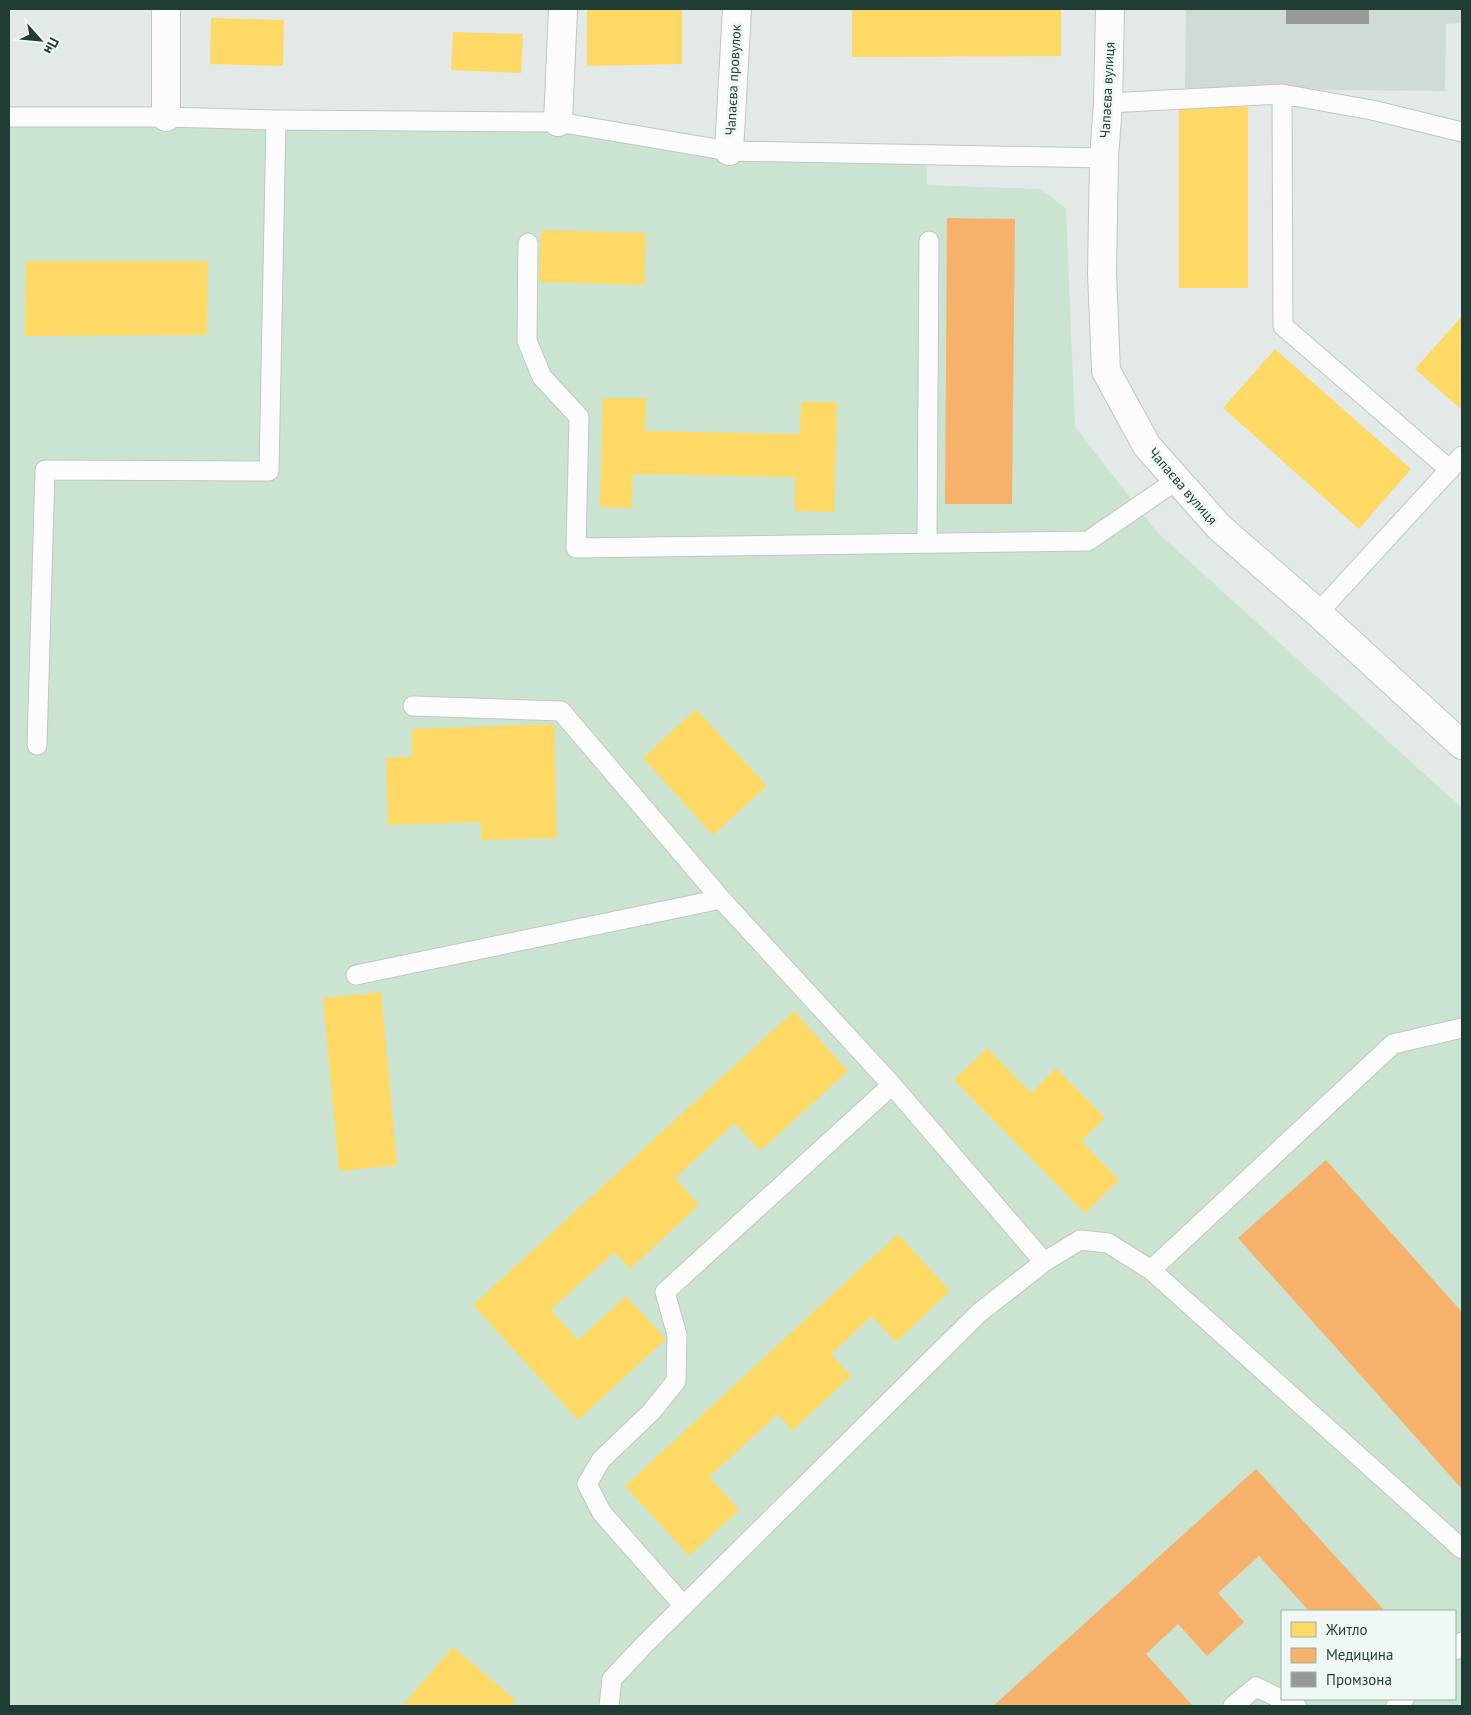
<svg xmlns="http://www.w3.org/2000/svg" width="1471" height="1715" font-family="'PT Sans',sans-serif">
	<rect width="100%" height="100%" fill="#e3e9e6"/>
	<path fill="#d0dbd6" d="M1186 9H1462V23L1446 24 1445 91 1185 88Z"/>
	<path fill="#cbe4d2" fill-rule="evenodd" d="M9 117 558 122 729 151 926 155 927 185 1041 189 1066 209 1075 427 1158 533 1462 808V1706H9ZM1282 1611H1455V1699H1282Z"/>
	<path fill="#ffd966" d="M587 9H682V64L587 66Z
		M852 9H1061V56L852 57Z
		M211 18 284 20 283 66 210 64Z
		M453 32 523 34 521 73 451 70Z
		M1179 107H1248V288H1179Z
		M541 230 646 233 644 285 539 282Z
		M26 261H208L207 335 25 336Z
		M1462 316V410L1415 369Z
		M1275 349 1411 469 1359 529 1223 408Z
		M603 398H646L645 431 800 434 801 402H837L834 512 795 511V477L633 474 632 508 600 507Z
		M696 709 767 786 713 835 643 758Z
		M554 724 557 838 481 840V822L388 825 386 758 412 757V729Z
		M381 992 397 1165 339 1171 323 998Z
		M794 1011 848 1071 760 1151 735 1123 675 1178 699 1205 630 1269 614 1252 551 1310 578 1340 626 1296 666 1339 578 1420 473 1305Z
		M987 1048 1031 1093 1056 1068 1105 1118 1081 1141 1119 1180 1085 1213 954 1080Z
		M898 1234 950 1291 896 1342 872 1316 831 1354 851 1376 792 1431 778 1414 709 1477 739 1510 689 1556 625 1486Z
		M453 1647 516 1701 511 1706H402Z"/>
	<path fill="#f6b26b" d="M947 218 1015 219 1012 504H945Z
		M1326 1160 1462 1312V1489L1238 1238Z
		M1256 1469 1385 1611H1309L1259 1556 1218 1593 1244 1622 1207 1656 1178 1624 1146 1654 1193 1706H993Z"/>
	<path fill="#999" d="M1286 9H1369V24H1286Z"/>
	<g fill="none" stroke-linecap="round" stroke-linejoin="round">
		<defs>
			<path id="service" d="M1282 94 1283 326 1450 470
				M1108 103 1282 94 1372 110 1462 132
				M9 117H166L276 120 558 122 729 151 1104 158
				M528 243 527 341 542 377 579 417 576 548 1088 541 1177 480
				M927 543 929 241
				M1318 613 1462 456
				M413 706 561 711 721 899
				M37 745 45 470 269 471 276 120
				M356 975 721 899 892 1085
				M1462 1028 1393 1044 1151 1270 1462 1549
				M683 1605 602 1513 587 1484 601 1460 652 1411 676 1381 677 1335 665 1292 892 1085 1044 1262
				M1455 1650 1462 1642
				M609 1706 612 1679 644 1645 979 1313 1044 1262 1080 1240 1108 1243 1151 1270
				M1233 1706 1256 1687 1296 1706
				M1396 1706 1404 1699"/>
			<path id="minor" d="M1110 9 1108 103 1104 158 1102 273 1106 371 1147 446 1220 528 1318 613 1462 745
				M166 117V9
				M558 122 563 9
				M729 151 737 9"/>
		</defs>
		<use href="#service" stroke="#c0c6c3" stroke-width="21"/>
		<use href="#minor" stroke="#c0c6c3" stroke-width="30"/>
		<use href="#service" stroke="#fbfcfb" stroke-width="19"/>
		<use href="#minor" stroke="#fbfcfb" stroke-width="28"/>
	</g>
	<g text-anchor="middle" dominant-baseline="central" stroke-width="5" stroke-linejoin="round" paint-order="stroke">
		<g font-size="14" fill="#1f3d35" stroke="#f0f8f4">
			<text transform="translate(733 80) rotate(-87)">Чапаєва провулок</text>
			<text transform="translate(1107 90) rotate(-87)">Чапаєва вулиця</text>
			<text transform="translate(1183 486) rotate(49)">Чапаєва вулиця</text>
		</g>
	</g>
	<rect width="1471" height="1715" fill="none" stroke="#1f3d35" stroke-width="20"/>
	<rect x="1281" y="1610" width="175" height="90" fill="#f0f8f4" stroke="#9cada8"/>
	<rect x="1291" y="1622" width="25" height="15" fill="#ffd966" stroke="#9cada8"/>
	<text x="1326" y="1635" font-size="15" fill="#1f3d35">Житло</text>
	<rect x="1291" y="1648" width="25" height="15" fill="#f6b26b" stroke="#9cada8"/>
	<text x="1326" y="1660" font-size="15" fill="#1f3d35">Медицина</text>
	<rect x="1291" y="1672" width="25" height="15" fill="#999999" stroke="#9cada8"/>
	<text x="1326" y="1685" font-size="15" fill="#1f3d35">Промзона</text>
	<g transform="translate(40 40) rotate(117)" stroke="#f0f8f4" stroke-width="4" paint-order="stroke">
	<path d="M0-4L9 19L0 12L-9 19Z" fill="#1f3d35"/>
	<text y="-8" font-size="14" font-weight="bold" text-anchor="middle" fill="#1f3d35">Пн</text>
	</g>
</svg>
